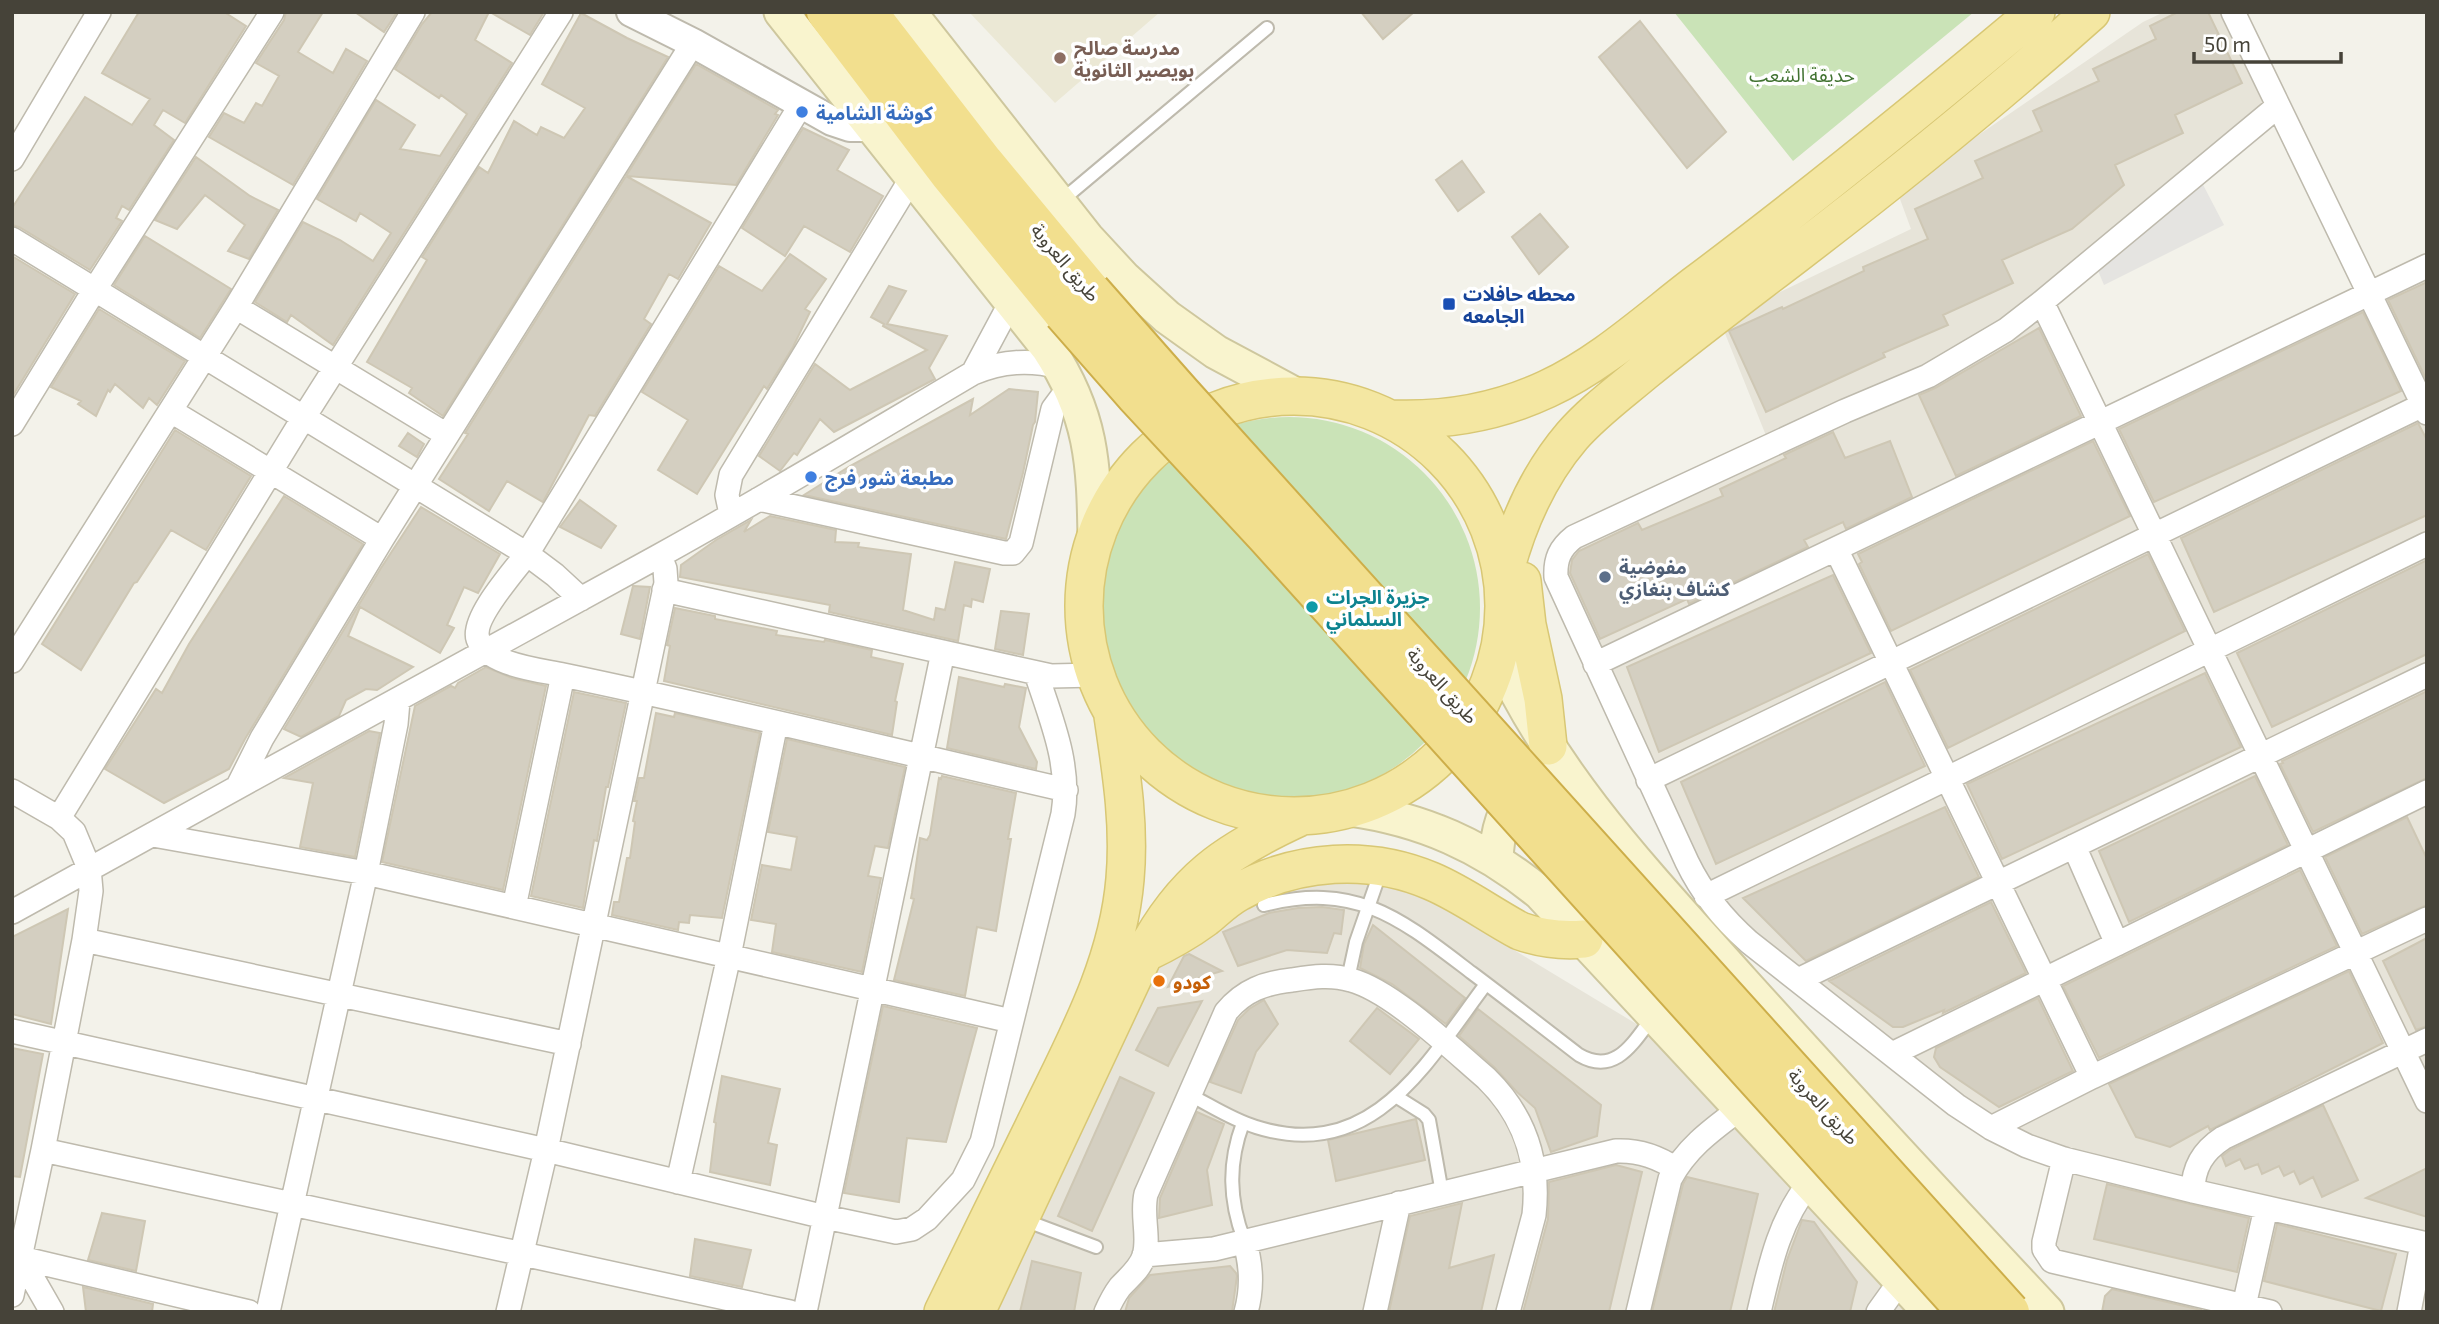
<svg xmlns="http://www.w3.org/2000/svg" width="2439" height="1324" font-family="'Exo 2','Noto Sans Arabic',sans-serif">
	<rect width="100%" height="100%" fill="#f3f2ea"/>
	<path fill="#e7e4d9" d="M2164 12H2222L2271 105 2041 307 2095 426 2427 271V1312H2275L2051 1250 2062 1150 1999 1125 1737 929 1704 885 1558 553 1771 448 1720 321 1911 229 1897 191 2143 22Z
		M1349 876 1412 891 1486 933 1701 1063 1932 1312H977L1123 992 1236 902Z"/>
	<path fill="#ebe8d5" d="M969 12H1160L1055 103Z"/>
	<path fill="#cae3b7" d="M1674 12H1974L1793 161Z
		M1098 608a191 191 0 1 1 382 0a191 191 0 1 1-382 0Z"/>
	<path fill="#e5e4e1" d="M2199 177 2224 225 2104 285 2094 261Z"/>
	<path fill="#d4cfc1" stroke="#cec7b4" stroke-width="2" d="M139 12H224L246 26 185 123 163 110 154 125 174 140 129 210 122 206 116 218 122 221 90 270 19 227 12 225V208L85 97 132 125 150 99 102 73Z
		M286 12H323L298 52 333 73 346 49 367 61 293 185 209 137 224 113 244 123 256 103 262 106 279 76 256 63 284 20Z
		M355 12H397L384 32Z
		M432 12H489L475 40 512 63 333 345 291 315 287 322 255 302 303 222 340 240 373 261 391 233 360 213 356 221 317 199 376 100 415 125 400 149 440 156 467 114 441 95 439 98 395 69 422 24Z
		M490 12H544L530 35Z
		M1361 12H1414L1383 39Z
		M2178 12H2208L2242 83 2175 115 2183 133 2115 165 2124 185 2072 229 2002 260 2013 283 1943 315 1948 325 1883 353 1885 357 1766 412 1729 331 1782 307 1783 309 1864 271 1863 267 1928 239 1915 209 1983 178 1975 161 2042 131 2033 111 2099 81 2093 69 2156 39 2150 26Z
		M581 13 627 38 668 57 443 416 409 393 412 388 367 362 427 260 422 257 479 167 488 173 514 121 537 135 541 127 564 138 585 108 542 84Z
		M1640 21 1726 132 1687 168 1599 57Z
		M696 64 778 110 775 114 778 115 736 185 626 176Z
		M803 128 849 150 837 170 883 196 850 252 804 226 785 256 742 228Z
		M196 157 250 196 278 210 249 259 228 251 245 225 205 195 177 229 155 220Z
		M1462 161 1484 192 1458 211 1436 180Z
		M626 176 711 223 678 279 669 274 644 319 651 324 595 416 589 415 543 502 507 481 489 511 439 479 468 434 465 433Z
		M1540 214 1568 247 1539 274 1512 237Z
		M145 236 231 289 200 338 114 285Z
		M790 254 826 279 805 309 810 312 793 347 767 389 764 386 697 494 658 470 688 420 642 392 719 266 762 291Z
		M12 256 75 294 12 397Z
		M2427 282V379H2426L2388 300Z
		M889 286 906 291 887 324 947 336 929 368 935 379 834 432 820 419 797 455 794 453 780 471 759 456 815 364 850 390 927 350 883 326 884 324 871 317Z
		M99 309 185 361 157 405 149 398 143 408 115 384 110 392 108 390 96 416 78 404 81 401 51 387Z
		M2363 312 2401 391 2154 502 2119 429Z
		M2039 328 2081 416 1956 476 1919 395 1935 388Z
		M1009 389 1038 392 1035 422 1033 425 1023 473 1006 539 804 495 850 466 973 399 970 415Z
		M2418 423 2427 440V515L2214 612 2181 538Z
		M175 430 251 476 206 550 171 530 137 582 134 583 81 670 42 644Z
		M1833 432 1845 458 1890 441 1912 497 1846 529 1843 522 1804 540 1808 547 1689 604 1687 599 1600 639 1570 573 1572 560 1579 551 1638 523 1642 530 1723 496 1720 489 1786 458 1784 455Z
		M408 433 424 444 417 457 399 446Z
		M2093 441 2130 516 1891 631 1859 564 1862 562 1858 554Z
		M284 496 363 544 245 739 229 769 164 803 105 769 156 689 162 693 189 644Z
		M580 500 616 526 601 548 560 527Z
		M421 507 500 554 478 593 464 587 447 625 454 628 440 653 360 607 348 636 413 667 377 690 366 689 346 700 339 716 301 737 284 729 381 568Z
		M770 516 836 530 835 542 859 543 858 547 911 554 903 610 934 620 936 608 945 610 955 562 990 569 983 602 972 599 971 607 964 605 958 641 829 612 830 605 680 577 681 565 716 540 751 520 744 532Z
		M2148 554 2185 631 1948 748 1910 670Z
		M2427 560V654L2272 727 2237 653Z
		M1833 575 1871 653 1659 752 1627 667Z
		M633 586 650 587 640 639 621 634Z
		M675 608 715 616V619L777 631 776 635 824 642 825 640 872 650 871 657 903 664 895 701 897 702 892 735 664 681 670 646 667 645Z
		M1001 611 1029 614 1023 655 995 649Z
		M486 667 512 678 546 686 503 890 382 862 415 706 451 686 455 688 458 683Z
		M2205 673 2241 747 2002 859 1967 784Z
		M959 677 1004 687 1005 684 1026 688 1019 727 1037 762 1036 769 947 748Z
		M1885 682 1925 766 1716 864 1681 782Z
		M2427 691V778L2313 832 2280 764 2283 763 2282 761Z
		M574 692 626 703 608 787H606L597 841 594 840 583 908 531 896Z
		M656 713 674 717 675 713 760 733 722 918 690 915 689 923 679 922 678 930 612 915 614 902H619L627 858H630L635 822 633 821 637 801H634L639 778H644Z
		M369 731 380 733 355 857 300 847 313 783 284 778Z
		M787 739 905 767 888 848 875 846 868 876 881 878 862 972 772 952 776 924 751 920 762 865 791 870 797 837 768 832Z
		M942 776 1016 793 1008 839H1011L996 931 977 927 965 996 894 980 914 899 911 898 912 893 920 838 927 840 930 835 939 778 941 779Z
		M2255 776 2288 845 2129 922 2099 851Z
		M1945 807 1979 877 1806 961 1743 898Z
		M2407 817 2427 859V905L2362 934 2325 857Z
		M2300 870 2337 946 2099 1058 2063 986Z
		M1991 902 2026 973 1943 1013 1944 1010 1903 1027H1893L1829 981Z
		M1322 907 1344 910 1341 934 1334 933 1327 953 1287 950 1238 966 1223 932 1269 913 1298 908Z
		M68 909 51 1024 12 1014V937Z
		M1373 925 1465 998 1446 1024 1392 984 1360 968 1364 944Z
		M2427 938V1026L2416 1030 2383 961Z
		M1189 954 1222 971 1168 987 1184 956Z
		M2349 971 2383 1043 2210 1130 2208 1126 2170 1147 2136 1137 2109 1084Z
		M2038 998 2073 1071 1999 1107 1940 1067 1934 1057 1936 1048Z
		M1264 1000 1278 1024 1256 1052 1241 1093 1210 1082 1238 1020 1249 1009Z
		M1202 1001 1168 1066 1136 1050 1158 1008Z
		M883 1006 977 1028 946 1142 907 1138 899 1202 844 1193Z
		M1377 1008 1419 1039 1390 1074 1350 1041Z
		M1478 1009 1601 1105 1597 1136 1551 1152 1535 1108 1517 1092 1495 1068 1459 1036Z
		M12 1048 43 1054 20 1177 12 1176Z
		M722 1076 780 1089 768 1143 777 1145 770 1185 710 1172 716 1123 714 1122Z
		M1120 1077 1154 1093 1092 1231 1058 1216Z
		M2323 1105 2358 1180 2322 1197 2313 1177 2300 1184 2294 1171 2284 1176 2279 1166 2262 1174 2258 1164 2245 1169 2240 1159 2226 1166 2222 1156 2230 1150Z
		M1197 1112 1224 1124 1207 1170 1212 1205 1159 1218 1160 1198Z
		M1416 1119 1425 1160 1336 1181 1328 1140Z
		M1616 1165 1642 1172 1609 1312H1523L1548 1219 1549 1182Z
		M2427 1168V1217L2366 1198Z
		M1687 1177 1758 1194 1730 1312H1652L1683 1184Z
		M2107 1184 2249 1218 2237 1272 2094 1239Z
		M1462 1203 1449 1268 1494 1255 1481 1312H1389L1410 1216Z
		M102 1213 145 1221 136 1271 88 1260Z
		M1802 1220 1814 1222 1857 1282 1850 1312H1774L1787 1260Z
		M2277 1224 2396 1254 2381 1311 2264 1281Z
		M695 1239 751 1250 742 1287 690 1276Z
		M1032 1261 1081 1273 1074 1312H1020Z
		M1230 1266 1236 1273 1237 1276 1232 1312H1125L1129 1298 1150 1275Z
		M83 1287 153 1304 152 1312H86Z
		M2112 1289 2201 1310 2200 1312H2102L2105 1296Z"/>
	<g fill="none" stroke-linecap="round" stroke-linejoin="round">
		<defs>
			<path id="service" d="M1061 201 1267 28
				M1264 905C1358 881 1402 920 1472 973 1508 1000 1544 1028 1579 1055 1615 1076 1633 1043 1652 1018
				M1348 979 1356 942 1381 870
				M1188 1094C1210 1105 1232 1120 1256 1127 1373 1164 1427 1062 1486 984
				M1397 1097 1424 1114 1429 1120 1442 1193
				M1243 1123C1228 1163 1229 1200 1244 1240
				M1024 1220 1096 1247"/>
			<path id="minor" d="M2233 12 2427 413
				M802 103 527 554C514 571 471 619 478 639 487 665 540 670 563 675 732 710 899 752 1066 790
				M2278 106 2042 302 2006 330 1928 376 1845 411 1574 537C1560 548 1555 559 1556 577L1687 862C1702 893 1723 919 1749 942L1956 1105 1991 1128 2027 1146 2064 1159 2193 1191 2427 1244
				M12 159 99 12
				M12 239 527 554 555 575 581 599
				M2042 302 2427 1101
				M236 307 447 435
				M973 373 1011 302
				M171 411 382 539
				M12 424 95 289 272 12
				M759 499 1004 553H1013L1021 543 1053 409 1070 386
				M731 514 727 495 731 475 911 179
				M1836 549 2092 1077
				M664 590 1051 676 1096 675
				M12 661 236 307 413 12
				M1595 664 2427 266
				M1648 780 2427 403
				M238 786 262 738 382 539 693 43
				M12 791 59 818 74 832 89 868 91 891 84 940 43 1150 12 1295
				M59 818 304 417 561 12
				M153 835 366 873 1011 1021
				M2074 846 2117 944
				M1706 896 2427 544
				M514 907 563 675
				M12 912C226 792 443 676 657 557 764 498 868 435 973 373 1002 361 1029 359 1060 367
				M84 940 569 1044
				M1798 980 2427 675
				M12 1031 546 1150 825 1217 896 1232 912 1229 927 1219 963 1180 982 1142 1063 814C1071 765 1051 719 1036 673
				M1892 1054 2427 792
				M1991 1128 2092 1077 2427 919
				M43 1150 790 1312
				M2064 1159 2044 1242V1249L2052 1261 2270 1312
				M678 1182 729 956 776 723
				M2193 1191C2193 1167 2203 1151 2223 1138L2427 1040
				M1244 1240C1252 1265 1253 1287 1246 1312
				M17 1251 52 1312
				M1144 1255 1214 1249 1616 1151C1638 1150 1657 1156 1676 1169
				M12 1256 249 1312
				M2244 1306 2266 1208
				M268 1312 366 873 396 724 398 701
				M508 1312 546 1150 666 583 665 569 660 556
				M805 1312 943 652
				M1106 1312C1110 1303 1114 1295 1120 1287 1129 1277 1140 1269 1144 1256 1150 1237 1141 1215 1146 1194L1226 1012C1244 990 1265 983 1292 980 1312 977 1331 974 1351 980 1392 991 1452 1049 1486 1078 1525 1116 1540 1161 1534 1215L1508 1312
				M1375 1312 1399 1203
				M1638 1312 1670 1179C1687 1147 1713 1129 1741 1108
				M1759 1312C1770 1265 1779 1221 1810 1182
				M1878 1312 1901 1280
				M2409 1312 2422 1244"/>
			<path id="tertiary" d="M631 12 693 43 832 121 850 127H870"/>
			<path id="secondary" d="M781 12 1048 348C1092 415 1094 463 1095 541
				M909 12 1087 238 1124 278 1167 317 1216 352 1296 395
				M1498 654C1554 779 1651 879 1741 980 1842 1092 1944 1202 2047 1312
				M1349 809C1422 819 1483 846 1540 893L1930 1312
				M1496 860C1497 831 1504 808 1522 786"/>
			<path id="primary" d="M1084 606a210 210 0 1 1 420 0a210 210 0 1 1-420 0Z
				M1392 419C1447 421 1498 412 1547 389 1601 364 1648 321 1695 285 1811 198 1924 106 2036 12
				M1503 578C1516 526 1537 477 1572 436 1593 412 1619 393 1644 372 1693 332 1744 294 1795 255 1896 178 1996 97 2091 12
				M1522 581 1527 625 1543 699 1548 746
				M1145 953C1166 943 1186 932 1205 918 1216 909 1226 899 1239 892 1297 859 1370 855 1431 881 1462 894 1490 915 1520 931 1542 939 1561 941 1584 939
				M943 1312C976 1245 1008 1178 1041 1112 1077 1038 1118 963 1125 879 1130 824 1121 770 1113 716
				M976 1312 1144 954C1183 880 1226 851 1300 817"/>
			<path id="trunk" d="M826 12 950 175 1063 313
				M868 12 984 162 1091 291"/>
		</defs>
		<use href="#service" stroke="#bebaad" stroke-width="16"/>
		<use href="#minor" stroke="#bebaad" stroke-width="26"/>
		<use href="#tertiary" stroke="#bebaad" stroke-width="32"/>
		<use href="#secondary" stroke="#cec79e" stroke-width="37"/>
		<use href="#primary" stroke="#d8c774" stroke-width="40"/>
		<use href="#trunk" stroke="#cdae4a" stroke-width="42"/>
		<use href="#service" stroke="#fff" stroke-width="12"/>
		<use href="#minor" stroke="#fff" stroke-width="23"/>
		<use href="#tertiary" stroke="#fff" stroke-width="28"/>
		<use href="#secondary" stroke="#f9f4ce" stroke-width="33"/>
		<use href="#primary" stroke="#f4e7a2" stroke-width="37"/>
		<use href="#trunk" stroke="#f2df8e" stroke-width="38"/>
		<defs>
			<path id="trunk-bridge" d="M1091 291 1181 393 2010 1312
				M1063 313 1135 395 1266 536 1967 1312"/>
		</defs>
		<use href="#trunk-bridge" stroke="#cdae4a" stroke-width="42" stroke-linecap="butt"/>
		<use href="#trunk-bridge" stroke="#f2df8e" stroke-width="38"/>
	</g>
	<circle fill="#8d6e63" stroke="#fff" stroke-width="2.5" cx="1060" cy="58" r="7"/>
	<g fill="#3f7fe0" stroke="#fff" stroke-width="2.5">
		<circle cx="802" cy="112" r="7"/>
		<circle cx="811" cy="477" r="7"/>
	</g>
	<rect fill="#1a4fb4" stroke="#fff" stroke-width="2.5" x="1442" y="297" width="14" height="14" rx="3.5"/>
	<circle fill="#5c6f8a" stroke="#fff" stroke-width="2.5" cx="1605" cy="577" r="7"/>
	<circle fill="#0f9aa8" stroke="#fff" stroke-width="2.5" cx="1312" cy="607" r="7"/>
	<circle fill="#e8710a" stroke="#fff" stroke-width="2.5" cx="1159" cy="981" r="7"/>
	<g text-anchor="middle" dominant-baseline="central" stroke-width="7" stroke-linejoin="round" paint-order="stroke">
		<g font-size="19" font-weight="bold" fill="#785e54" stroke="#fff" text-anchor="start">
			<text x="1074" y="47">مدرسة صالح<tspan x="1074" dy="22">بويصير الثانوية</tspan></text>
		</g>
		<g font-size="19" fill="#427332" stroke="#fff">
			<text x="1802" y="74">حديقة الشعب</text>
		</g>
		<g font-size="19" font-weight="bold" fill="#366cbe" stroke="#fff" text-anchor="start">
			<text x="816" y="112">كوشة الشامية</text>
			<text x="825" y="477">مطبعة شور فرج</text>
		</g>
		<g font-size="19" fill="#464339" stroke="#fff">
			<text transform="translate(1066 262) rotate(50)">طريق العروبة</text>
			<text transform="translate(1443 685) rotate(48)">طريق العروبة</text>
			<text transform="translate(1824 1106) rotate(48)">طريق العروبة</text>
		</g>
		<g font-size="19" font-weight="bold" fill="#164399" stroke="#fff" text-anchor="start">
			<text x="1463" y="293">محطه حافلات<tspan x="1463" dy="22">الجامعه</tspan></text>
		</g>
		<g font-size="19" font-weight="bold" fill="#4e5e75" stroke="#fff" text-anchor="start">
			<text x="1619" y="566">مفوضية<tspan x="1619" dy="22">كشاف بنغازي</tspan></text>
		</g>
		<g font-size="19" font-weight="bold" fill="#0d838f" stroke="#fff" text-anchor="start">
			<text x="1326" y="596">جزيرة الجرات<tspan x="1326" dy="22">السلماني</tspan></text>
		</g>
		<g font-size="19" font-weight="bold" fill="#c56008" stroke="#fff" text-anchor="start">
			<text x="1173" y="981">كودو</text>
		</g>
	</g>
	<rect width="2439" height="1324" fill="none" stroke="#464339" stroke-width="28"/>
	<path d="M2194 52v10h147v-10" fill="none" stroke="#464339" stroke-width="3.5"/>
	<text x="2204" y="52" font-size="21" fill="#464339" stroke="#ffffff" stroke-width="5" paint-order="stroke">50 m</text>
</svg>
